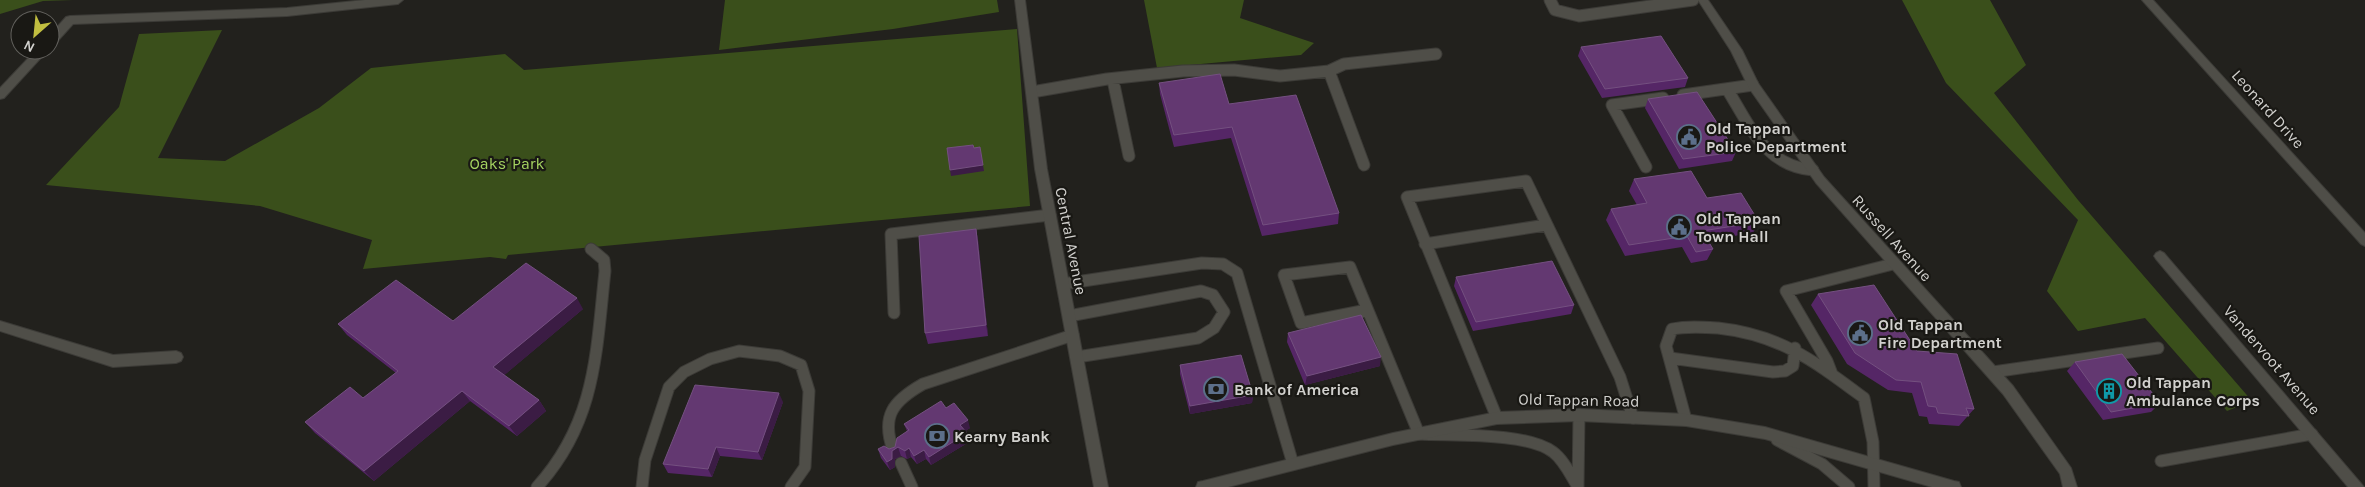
<svg xmlns="http://www.w3.org/2000/svg" width="2365" height="487" font-family="Karla,sans-serif">
	<rect width="100%" height="100%" fill="#22211d"/>
	<path fill="#3a4f1b" d="M0 0H73L43 1 0 14Z
		M725 0H997L999 12 893 29 719 50Z
		M1144 0H1244L1240 18 1314 43 1301 55 1157 68Z
		M1902 0H1990L2026 65 1994 93 2078 200 2252 401 2227 411 2145 318 2078 331 2047 291 2078 220 1946 83Z
		M1017 29 1030 206 508 255 506 259 490 257 363 269 372 240 260 206 46 185 119 107 139 34 222 30 158 158 225 161 319 108 371 68 505 54 524 70Z"/>
	<g fill="none" stroke-linecap="round" stroke-linejoin="round">
		<defs>
			<path id="service" d="M1550 0 1555 10 1579 16 1693 0
				M1329 71 1344 64 1436 54
				M1113 80 1129 156
				M1727 89C1750 126 1765 166 1813 170
				M1032 92 1107 79 1183 71 1234 70 1280 76 1329 71 1364 165
				M1683 95 1753 85
				M1646 167 1612 105 1663 98
				M1425 244 1546 225
				M1063 284 1202 263 1223 264 1237 273 1293 464
				M1367 310 1301 323 1284 275 1350 267 1419 434C1453 436 1527 432 1553 452 1564 460 1571 476 1578 487
				M894 313 891 234 1050 215
				M1069 316 1201 291 1213 295 1224 312 1214 328 1198 338 1077 357
				M1670 358 1773 372 1785 371 1793 366 1795 348
				M1993 372 2158 348
				M1832 374 1827 361 1786 291 1893 264
				M1497 418 1407 197 1526 181 1620 377 1633 418
				M1686 420 1666 346 1672 329C1687 326 1702 327 1718 328 1781 335 1814 361 1864 398L1873 442 1874 487
				M1777 440 1822 464 1849 487
				M893 450C881 416 893 401 923 384L1073 335
				M2161 461 2312 434
				M901 463 912 487
				M537 487C596 422 596 354 605 271L604 260 591 249
				M642 487 645 460 669 387 684 372 710 359 739 351 780 356 801 365 809 391 805 467 791 487
				M1578 487 1579 415"/>
			<path id="minor" d="M365 0H403L398 4 287 16 73 24 54 45 50 46V35L66 17 70 16 287 8Z
				M1698 0H1708L1742 50 1758 83 1824 177 2013 386 2071 468 2077 487H2063L2060 474 2003 394 1816 183 1749 88 1731 51Z
				M2142 0H2153L2365 233V246L2361 244Z
				M36 50H48L4 98 0 99V88Z
				M2160 251 2164 253 2364 487H2348L2156 259 2154 256 2156 253Z
				M0 321 113 355 176 351 181 353 183 357 181 361 176 363 113 367 0 331Z"/>
			<path id="tertiary" d="M1015 0H1025L1047 169 1108 487H1094L1035 169Z"/>
			<path id="secondary" d="M1579 409 1686 414 1765 427 1954 481 1959 482 1961 487H1932L1765 439 1686 426 1579 421 1497 424 1393 445 1228 487H1196L1198 482 1203 481 1393 433 1497 412Z"/>
		</defs>
		<use href="#service" stroke="#3c3b37" stroke-width="13"/>
		<use href="#minor" stroke="#3c3b37" stroke-width="2"/>
		<use href="#tertiary" stroke="#3c3b37" stroke-width="2"/>
		<use href="#secondary" stroke="#3c3b37" stroke-width="2"/>
		<use href="#service" stroke="#4f4e48" stroke-width="11"/>
		<use href="#minor" fill="#4f4e48" fill-rule="evenodd"/>
		<use href="#tertiary" fill="#4f4e48" fill-rule="evenodd"/>
		<use href="#secondary" fill="#4f4e48" fill-rule="evenodd"/>
	</g>
	<path fill="#552666" d="M1581 47 1688 78 1685 87 1602 98 1578 56Z
		M1159 83 1229 104 1339 213 1338 224 1262 236 1231 138 1174 147 1160 94Z
		M1648 99 1736 152 1732 161 1679 169 1645 108Z
		M1634 179 1707 198 1759 222 1753 233 1708 240 1713 249 1707 260 1691 263 1682 247 1625 256 1606 220 1611 209 1637 205 1629 191Z
		M976 229 978 240 988 336 928 344 925 333Z
		M1456 277 1574 305 1571 314 1473 331 1454 286Z
		M1818 294 1917 351 1974 409 1959 426 1929 424 1927 417 1919 416 1912 393 1888 390 1847 364 1811 305Z
		M583 309 504 375 539 400 546 411 517 436 470 401 374 481 315 433 305 422 363 398 396 373 347 335 338 324 453 321Z
		M1288 333 1380 366 1305 385 1287 342Z
		M2075 362 2160 403 2151 412 2103 420 2067 371Z
		M1180 365 1253 395 1252 403 1190 414 1180 374Z
		M783 402 762 460 720 456 712 477 668 473 663 464Z
		M946 408 970 428 965 431 969 442 931 465 926 459 917 464 911 457 907 459 901 456 895 459V467L890 470 881 458 878 449H889L895 447 907 431 904 424Z"/>
	<path fill="#3b1c44" d="M980 147 984 171 951 176 950 170Z
		M976 229 978 240 988 336 986 325Z
		M577 298 583 309 501 378 493 367Z
		M1381 357 1380 366 1305 385 1307 376Z
		M462 391 470 401 374 481 364 471Z
		M779 393 783 402 762 460 758 452Z
		M1253 395 1252 403 1190 414V406Z
		M539 400 546 411 517 436 509 426Z
		M968 420 970 428 963 433 960 425Z
		M967 433 969 442 931 465 929 457Z
		M716 447 720 456 712 477 708 469Z
		M898 447 901 456 895 459V467L890 470 887 462 892 451Z
		M909 448 911 457 907 459 905 451Z
		M924 450 926 459 917 464 914 456Z"/>
	<path fill="#633871" stroke="#745080" d="M1661 36 1688 78 1605 89 1581 47Z
		M1220 74 1229 104 1296 95 1339 213 1263 225 1232 127 1174 135 1159 83Z
		M1697 92 1736 152 1683 159 1648 99Z
		M973 145 974 148 980 147 983 165 950 170 947 148Z
		M1691 171 1707 198 1741 193 1759 222 1702 231 1713 249 1696 252 1687 236 1629 245 1611 209 1647 203 1634 179Z
		M976 229 986 325 925 333 919 236Z
		M1552 261 1574 305 1476 322 1456 277Z
		M526 263 577 298 493 367 539 400 509 426 462 391 364 471 305 422 350 387 363 398 398 371 338 324 396 280 453 321Z
		M1874 285 1917 351 1957 354 1974 409 1966 408 1969 416 1938 413 1936 407 1928 406 1921 382 1896 380 1855 353 1818 294Z
		M1361 315 1381 357 1307 376 1288 333Z
		M2122 354 2160 403 2111 412 2075 362Z
		M1241 355 1253 395 1190 406 1180 365Z
		M695 385 779 393 758 452 716 447 708 469 663 464Z
		M941 401 946 408 954 403 968 420 960 425 967 433 929 457 924 450 914 456 909 448 905 451 898 447 892 451V459L887 462 878 449 884 446 889 449 895 447 897 438 909 430 904 424Z"/>
	<defs>
		<symbol id="civic-ring" viewBox="-11 -11 22 22"><circle r="9.5" fill="#191814" stroke="#5c6f8a" stroke-width="1.5"/><path d="M-.6-6.5H3V-4.5H.6V-3L4-1V1h2V6H-6V1h2V-1L-.6-3ZM-1.2 2.5V6h2.4V2.5Z" fill="#5c6f8a"/></symbol>
		<symbol id="bank-ring" viewBox="-11 -11 22 22"><circle r="9.5" fill="#191814" stroke="#5c6f8a" stroke-width="1.5"/><path d="M-6-4H6V4H-6ZM0-2.3a2.3 2.3 0 1 0 0 4.6a2.3 2.3 0 1 0 0-4.6Z" fill="#5c6f8a"/></symbol>
		<symbol id="building-ring" viewBox="-11 -11 22 22"><circle r="9.5" fill="#191814" stroke="#0f9aa8" stroke-width="1.5"/><path d="M-4-6H4V6H1V3H-1V6H-4ZM-2.5-4.3h1.7v1.8h-1.7ZM.8-4.3h1.7v1.8H.8ZM-2.5-1h1.7V.8h-1.7ZM.8-1h1.7V.8H.8Z" fill="#0f9aa8"/></symbol>
	</defs>
	<g fill-rule="evenodd">
		<use href="#civic-ring" x="1675" y="123" width="28" height="28"/>
		<use href="#civic-ring" x="1665" y="213" width="28" height="28"/>
		<use href="#civic-ring" x="1846" y="319" width="28" height="28"/>
		<use href="#bank-ring" x="1202" y="375" width="28" height="28"/>
		<use href="#building-ring" x="2095" y="377" width="28" height="28"/>
		<use href="#bank-ring" x="923" y="422" width="28" height="28"/>
	</g>
	<g text-anchor="middle" dominant-baseline="central" stroke-width="4.5" stroke-linejoin="round" paint-order="stroke">
		<g font-size="16" fill="#d2d1ce" stroke="#191814">
			<text transform="translate(2268 109) rotate(48)">Leonard Drive</text>
			<text transform="translate(1892 238) rotate(48)">Russell Avenue</text>
			<text transform="translate(1071 241) rotate(79)">Central Avenue</text>
			<text transform="translate(2272 360) rotate(49)">Vandervoot Avenue</text>
			<text transform="translate(1579 400) rotate(1)">Old Tappan Road</text>
		</g>
		<g font-size="16" font-weight="bold" fill="#d2d1ce" stroke="#191814" text-anchor="start">
			<text x="1706" y="128">Old Tappan<tspan x="1706" dy="18">Police Department</tspan></text>
			<text x="1696" y="218">Old Tappan<tspan x="1696" dy="18">Town Hall</tspan></text>
			<text x="1878" y="324">Old Tappan<tspan x="1878" dy="18">Fire Department</tspan></text>
			<text x="2126" y="382">Old Tappan<tspan x="2126" dy="18">Ambulance Corps</tspan></text>
			<text x="1234" y="389">Bank of America</text>
			<text x="954" y="436">Kearny Bank</text>
		</g>
		<g font-size="16" fill="#a5d461" stroke="#191814">
			<text x="507" y="163">Oaks' Park</text>
		</g>
	</g>
	<g transform="translate(35 35) rotate(207)"><circle r="24" fill="#191814" stroke="#63625e"/>
	<path d="M0-4L9 19L0 12L-9 19Z" fill="#c1be40"/>
	<text y="-8" font-size="14" font-weight="bold" text-anchor="middle" fill="#d2d1ce">N</text>
	</g>
</svg>
